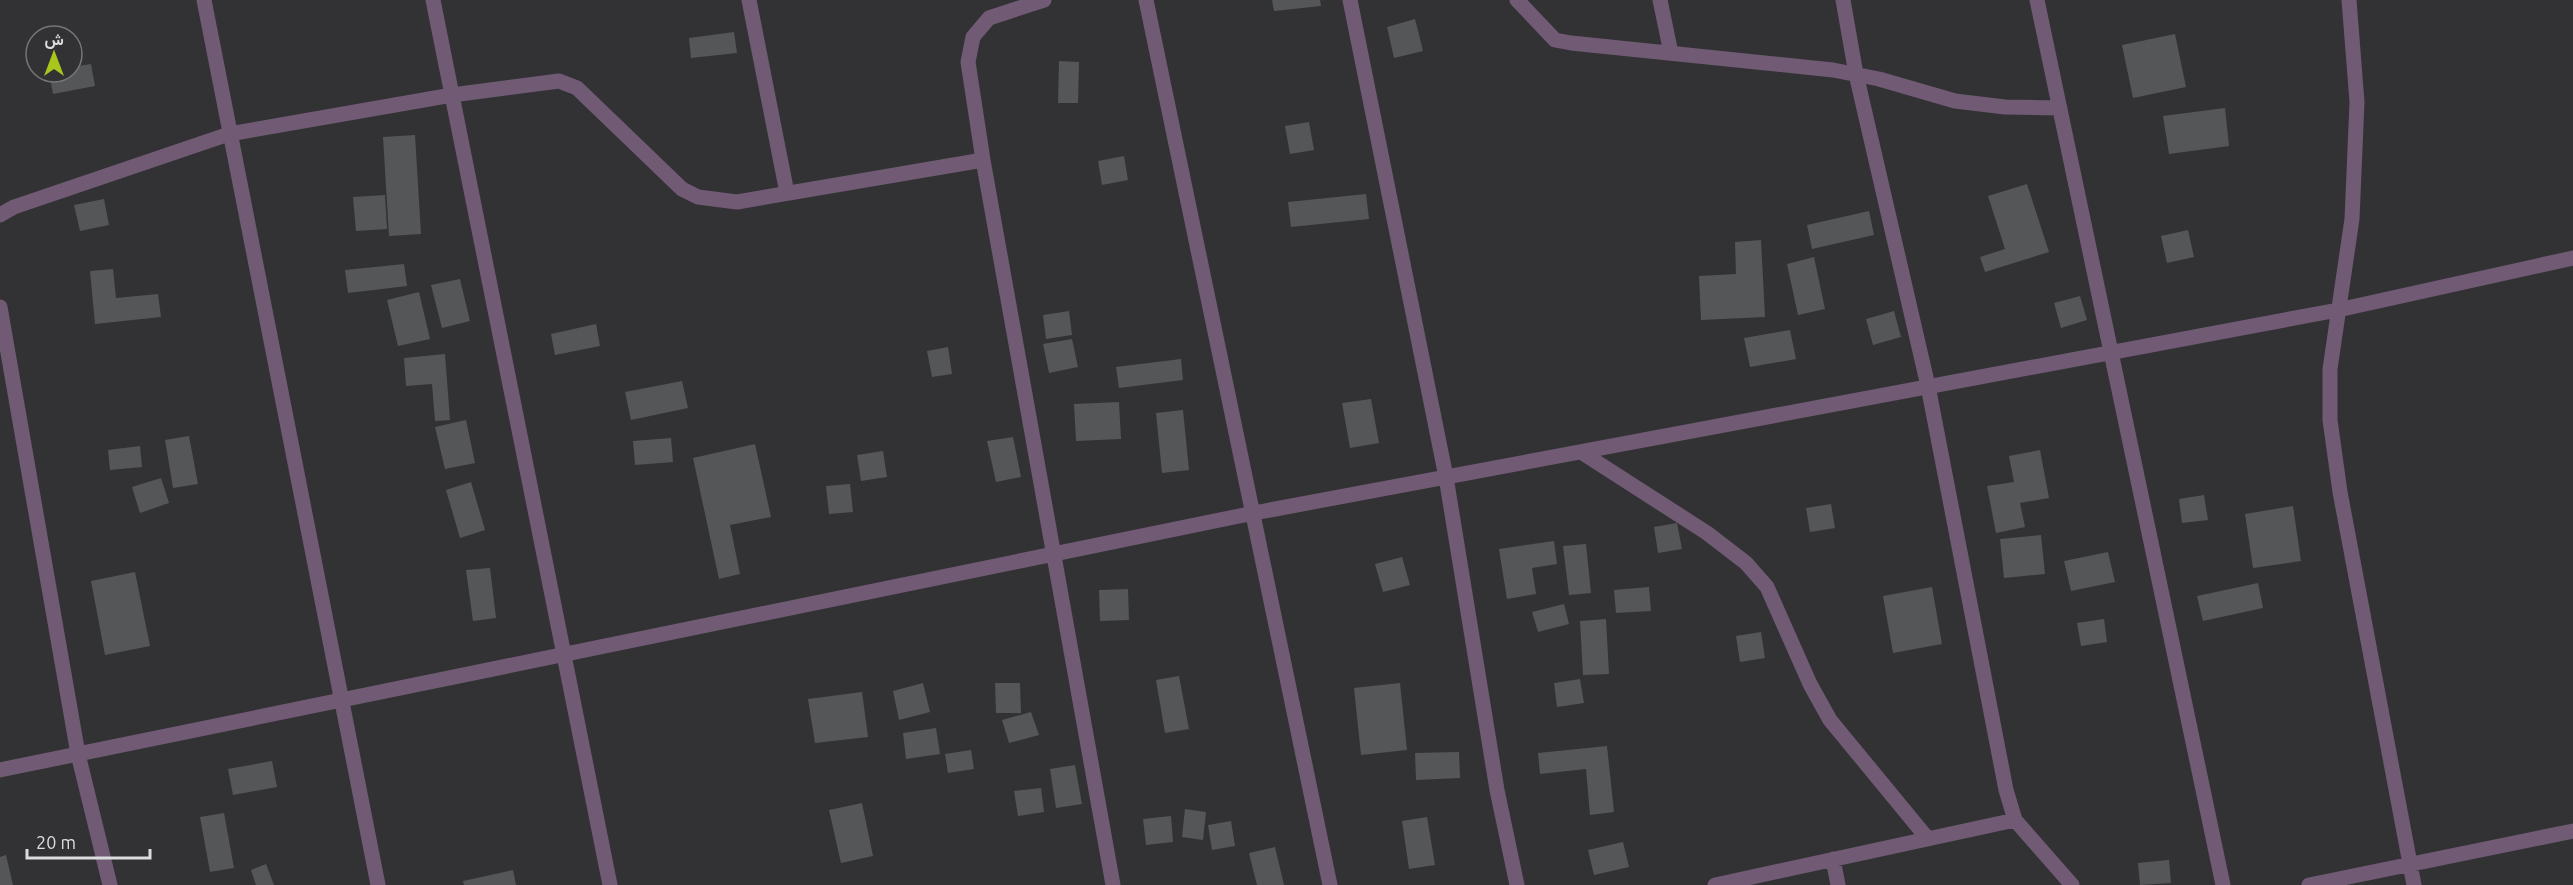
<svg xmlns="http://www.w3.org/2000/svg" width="2573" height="885" font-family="Ubuntu,Vazirmatn,sans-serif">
	<rect width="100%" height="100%" fill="#323234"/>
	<path fill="#545658" d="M1272 0H1320L1321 6 1274 11Z
		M1415 19 1423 51 1394 58 1387 27Z
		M734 32 737 53 691 58 689 38Z
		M2175 34 2186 87 2133 98 2122 45Z
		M1059 61 1079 62 1078 103H1058Z
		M91 64 95 86 53 94 49 72H72V67Z
		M2225 108 2229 146 2169 154 2163 116Z
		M1309 122 1314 150 1290 154 1285 126Z
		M415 135 421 234 389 236 383 137Z
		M1124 156 1128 180 1102 185 1098 161Z
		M2027 184 2049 252 1985 272 1980 257 2005 249 1988 196Z
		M1366 194 1369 219 1291 227 1288 202Z
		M385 195 387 229 356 231 353 197Z
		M104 199 109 225 80 231 74 205Z
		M1869 211 1874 235 1812 249 1807 225Z
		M2188 230 2194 257 2167 263 2161 236Z
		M1761 240 1765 317 1701 320 1699 276 1736 274 1735 242Z
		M1814 257 1825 309 1798 315 1787 264Z
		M404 264 407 286 348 293 345 270Z
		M113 269 116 298 158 294 161 317 95 324 90 271Z
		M460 279 470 321 442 328 431 285Z
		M419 292 430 339 398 346 387 300Z
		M2080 296 2087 320 2061 328 2054 303Z
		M1069 311 1072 335 1046 339 1043 315Z
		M1894 311 1901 337 1873 345 1866 319Z
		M596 324 600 346 555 355 551 334Z
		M1790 330 1796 359 1750 367 1744 338Z
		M1072 339 1078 367 1049 373 1043 344Z
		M948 347 952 374 932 377 927 351Z
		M445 354 450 420 435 421 432 384 406 386 404 358Z
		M1181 359 1183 380 1119 388 1116 367Z
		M682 381 688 408 631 420 625 392Z
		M1371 399 1379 443 1350 448 1342 403Z
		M1119 402 1121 439 1076 441 1074 404Z
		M1183 410 1189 470 1162 473 1156 413Z
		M466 420 475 463 445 469 435 427Z
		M189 436 198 484 173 488 165 440Z
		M1013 437 1021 477 996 482 987 441Z
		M671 438 673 462 635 465 633 441Z
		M755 444 771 517 730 525 740 574 719 579 693 458Z
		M140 446 142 467 110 470 108 450Z
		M2040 450 2049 498 2020 503 2025 527 1996 533 1987 486 2014 482 2009 456Z
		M883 451 887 477 861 481 857 455Z
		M161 478 169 503 140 513 132 487Z
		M471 482 485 530 460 538 446 490Z
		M850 484 853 512 829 514 826 486Z
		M2204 495 2208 520 2182 523 2179 499Z
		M1831 504 1835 528 1810 532 1806 508Z
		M2293 506 2301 561 2253 568 2245 514Z
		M1677 523 1682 549 1658 553 1654 527Z
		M2041 535 2045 574 2004 578 2000 539Z
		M1554 541 1557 564 1532 568 1536 594 1507 599 1499 549Z
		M1586 544 1591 593 1569 595 1563 546Z
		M2108 552 2115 582 2071 591 2064 561Z
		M1402 557 1410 585 1383 592 1375 564Z
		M490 568 496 618 473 621 466 570Z
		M135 572 150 646 105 655 91 581Z
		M2258 583 2263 608 2203 621 2197 596Z
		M1649 587 1651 611 1616 613 1614 590Z
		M1932 587 1942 644 1893 653 1883 596Z
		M1128 589 1129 620 1100 621 1099 590Z
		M1564 604 1569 624 1538 632 1532 612Z
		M1606 619 1609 674 1583 675 1580 621Z
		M2104 619 2107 642 2081 646 2077 623Z
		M1761 632 1765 658 1740 662 1736 636Z
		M1179 676 1189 729 1165 733 1156 680Z
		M1580 679 1584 703 1557 707 1554 683Z
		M923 683 930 712 899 720 893 691Z
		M995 683H1020L1021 713H996Z
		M1400 683 1407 750 1361 755 1354 688Z
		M862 692 868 737 815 743 808 699Z
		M1031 712 1039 735 1009 743 1002 720Z
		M936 728 940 754 906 759 903 733Z
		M1607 746 1614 812 1590 815 1586 769 1540 774 1538 753Z
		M971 750 974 769 948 773 945 754Z
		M1459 752 1460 778 1416 780 1415 753Z
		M272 761 277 787 233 795 228 769Z
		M1075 765 1082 804 1056 808 1050 769Z
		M1041 788 1044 812 1018 816 1014 791Z
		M862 803 873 856 841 863 829 810Z
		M1185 809 1206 812 1203 840 1182 837Z
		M224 813 234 868 210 872 200 817Z
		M1171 816 1173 842 1146 845 1143 819Z
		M1427 817 1435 865 1409 869 1402 821Z
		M1231 821 1235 846 1212 850 1208 825Z
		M1623 842 1629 867 1594 875 1588 850Z
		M1275 847 1284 885H1257L1249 853Z
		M6 855 13 885H0V857Z
		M2169 860 2171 883 2140 885 2138 863Z
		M266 864 274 885H256L251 870Z
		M513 870 516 885H464L463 881Z"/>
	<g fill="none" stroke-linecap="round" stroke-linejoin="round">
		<path stroke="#705a74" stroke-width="15" d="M204 0 378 885
			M433 0 610 885
			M749 0 787 193
			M1044 0 989 18 973 37 968 62 983 160 1113 885
			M1146 0 1330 885
			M1350 0 1446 477 1497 790 1517 885
			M1517 0 1555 40 1571 43 1833 70 1879 79 1955 101 2005 107 2060 108
			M1660 0 1671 53
			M1843 0 1856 74 1928 386 2006 790 2015 820 2072 885
			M2037 0 2223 885
			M2349 0 2357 102 2352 219 2330 369V420L2340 492 2414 885
			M0 215 14 207 229 134 452 95 559 81 577 88 682 189 698 197 737 202 983 160
			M0 307 78 754 110 885
			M1581 452 1707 533 1746 563 1767 587 1810 684 1830 720 1928 839
			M0 770 1254 513 2338 310 2573 258
			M1833 859 1838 885
			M1715 885 2015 820
			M2309 885 2573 831"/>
	</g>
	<g transform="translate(54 54)"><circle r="28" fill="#323234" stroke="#767678" stroke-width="1.5"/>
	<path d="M0-4.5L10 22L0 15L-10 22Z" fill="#a8c71c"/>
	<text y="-9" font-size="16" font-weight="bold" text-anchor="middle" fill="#dcdcde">ش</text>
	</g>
	<path d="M27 849v9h123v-9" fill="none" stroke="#dcdcde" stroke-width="3"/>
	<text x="36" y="849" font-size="18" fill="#dcdcde" stroke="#323234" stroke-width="4.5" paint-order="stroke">20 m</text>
</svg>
